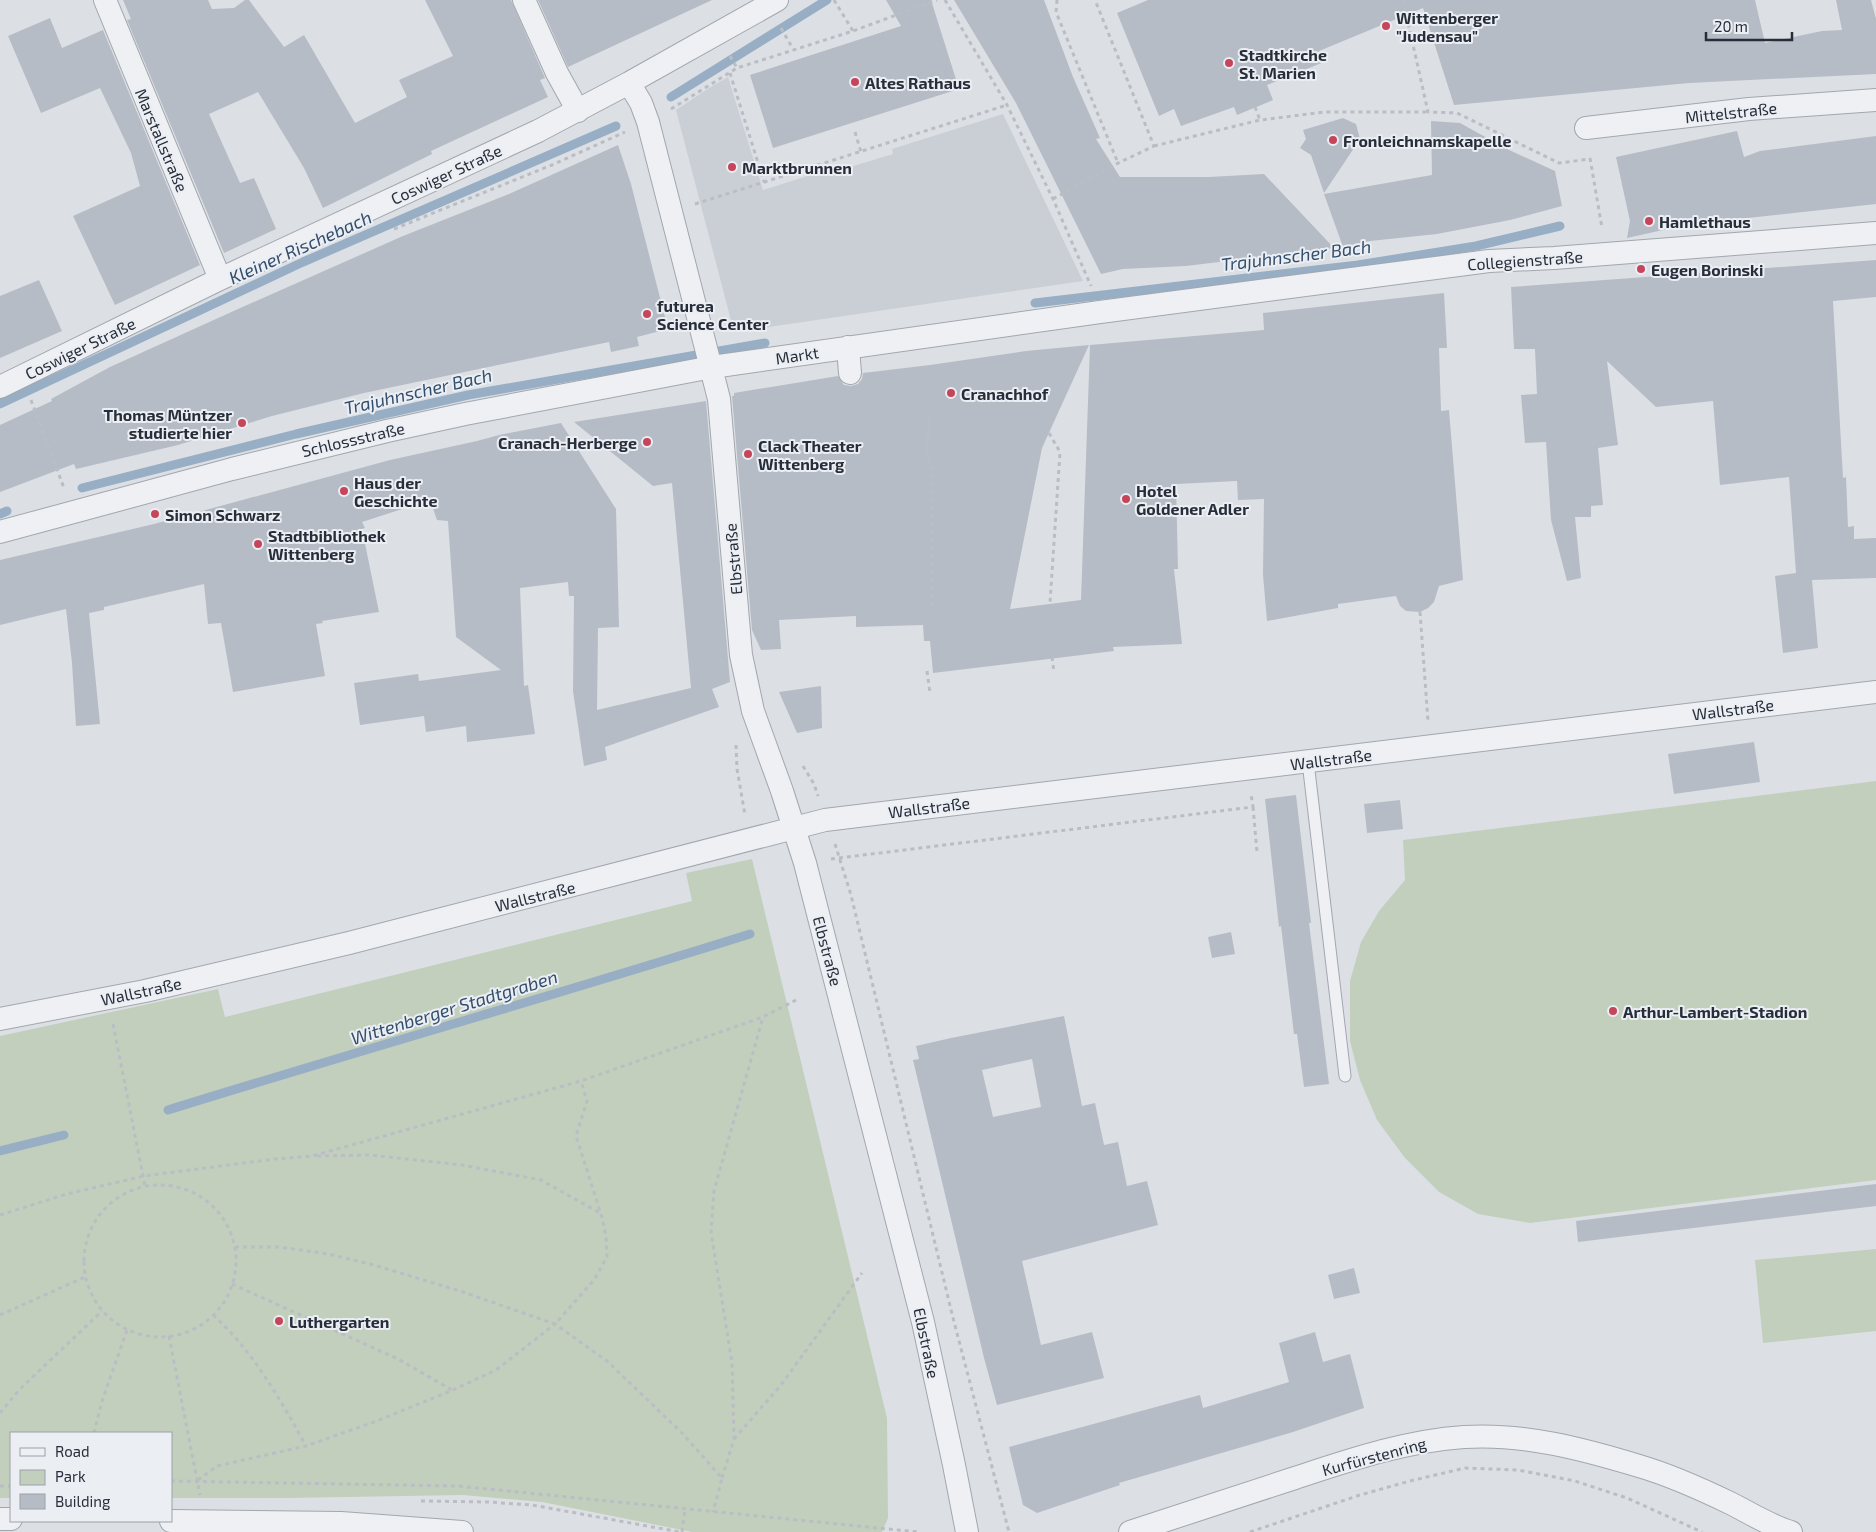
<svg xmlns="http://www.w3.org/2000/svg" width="1876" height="1532" font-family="'Exo 2',sans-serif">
	<rect width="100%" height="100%" fill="#dce0e5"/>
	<path fill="#cacfd6" d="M728 77 763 190 836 167 837 171 893 154 892 149 1003 114 1083 281 734 332 676 110 709 88Z"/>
	<path fill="#c2cfbd" d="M1876 781V1180L1530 1223 1478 1214 1439 1192 1405 1158 1377 1120 1360 1080 1350 1041V981L1361 942 1379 911 1405 880 1403 840Z
		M752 859 887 1418 888 1518 882 1532H692L542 1502 463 1495 289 1498H171V1433H11V1498H0V1036L218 989 225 1017 692 901 686 873Z
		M1876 1249V1331L1763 1343 1755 1260Z"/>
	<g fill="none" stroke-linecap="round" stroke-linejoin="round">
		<path stroke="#98aec4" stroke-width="9" d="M671 97 827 0
			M1035 303 1358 265 1476 246 1560 226
			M0 404 303 262 616 126
			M82 488 296 434 468 395 765 343
			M0 514 7 511
			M168 1110C361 1050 556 995 750 934
			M0 1151 64 1135"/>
	</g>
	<path fill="#b6bcc5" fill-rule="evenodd" d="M123 0H208L212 9 234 8 245 0H249L284 47 304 35 355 123 407 97 399 80 453 56 425 0H511L545 78 540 80 548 97 431 151 432 154 323 208 304 168 258 92 209 114 240 183 254 178 276 229 224 253 127 20 131 19Z
		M538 0H712L568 67Z
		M886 0H931L959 89 773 148 750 75 901 26Z
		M954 0H1044L1073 77 1100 138 1096 139 1120 177H1209L1264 174 1334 248 1186 266 1123 269 1101 274 1016 103Z
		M1148 0H1755L1765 43 1822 31 1842 30 1836 0H1871L1876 19V74L1689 83 1454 105 1423 8 1319 51 1324 62 1267 85 1273 100 1237 115 1234 107 1181 126 1174 109 1159 116 1117 13Z
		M50 18 62 48 103 30 200 265 115 305 73 216 140 186 131 153 100 88 41 113 8 36Z
		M1343 118 1356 124 1360 139 1324 193 1311 155 1300 148 1306 139 1303 130Z
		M1431 121 1460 123 1509 150 1555 171 1562 206 1510 220 1437 234 1370 241 1343 247 1324 194 1432 175Z
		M1737 131 1744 157 1760 151 1876 136V204L1720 221 1672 228 1627 238 1630 221 1616 157Z
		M618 145 631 184 668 329 637 337 639 346 611 352 609 342 364 393 272 416 178 445 76 469 74 464 0 492V425L52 401 51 399 110 367 238 309 403 236 509 194Z
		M1876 260V297L1833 301 1843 478 1846 477 1848 527 1854 526V539L1876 538V578L1812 580 1818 648 1783 653 1775 576 1796 573 1789 477 1720 485 1713 401 1656 407 1607 361 1618 445 1598 448 1603 505 1591 506V517H1575L1581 578 1567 581 1551 520 1546 442 1525 443 1521 395 1537 394 1535 349H1514L1511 287Z
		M39 280 62 331 0 358V296Z
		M1444 293 1447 348H1439L1441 411 1449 410 1463 580 1439 586 1434 602 1428 608 1420 612 1406 611 1400 606 1396 596 1338 604V608L1267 621 1263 575 1264 499 1238 500 1237 481 1176 484 1178 569H1174L1182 644 1113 647 1114 651 933 673 930 641H924L923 625 856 627V616L779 620 781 649 761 650 752 630 732 396H734V393L838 376 844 385 851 386 858 384 862 379 863 373 930 365 1026 351 1089 345 1042 448 1010 609 1081 600 1090 345 1264 330 1263 313Z
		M706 401 730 682 712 689 719 707 605 747 607 760 584 766 573 691 574 596H569L568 582 520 588 524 686 528 685 535 734 467 742 466 726 426 732 424 716 360 725 354 683 418 674 419 681 501 670 456 637 448 521 437 520 430 500 362 522 365 528 362 529 379 612 322 621 323 623 316 624 325 676 233 692 221 623 208 624 204 584 104 607V610L89 613 100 724 76 726 72 663 66 609 0 625V560L154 524 390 460 477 441 499 435 561 423 616 509 619 627 598 628 597 710 691 688 672 483 653 486 574 422Z
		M821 686 822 728 797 733 779 692Z
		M1754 742 1760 782 1674 794 1668 754Z
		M1296 795 1311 923H1309L1329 1084 1304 1087 1297 1034H1294L1281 926 1279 927 1265 799Z
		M1400 800 1403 829 1367 833 1364 804Z
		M1231 932 1235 954 1212 958 1208 937Z
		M1064 1016 1082 1106 1095 1103 1104 1145 1118 1142 1127 1186 1147 1181 1158 1225 1022 1261 1041 1345 1092 1332 1104 1378 997 1405 984 1358 913 1060 919 1059 916 1046 951 1038ZM1032 1059 1041 1107 993 1117 982 1070Z
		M1876 1184V1206L1578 1242 1576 1221Z
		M1354 1268 1360 1293 1334 1299 1328 1275Z
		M1315 1332 1323 1362 1350 1354 1364 1408 1293 1432 1119 1483 1120 1485 1037 1513 1023 1505 1009 1447 1200 1395 1203 1408 1289 1382 1279 1343Z"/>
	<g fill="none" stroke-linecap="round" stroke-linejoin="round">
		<defs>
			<path id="lane" d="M1308 762 1345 1076"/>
			<path id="street" d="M105 0 220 279
				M524 0 557 73 578 111
				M629 83 641 103 648 122 719 399 741 655 753 711 782 791 805 863 815 902 923 1322 954 1465 967 1532
				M1586 128 1749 109 1876 100
				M848 347 850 373
				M0 387 220 279 538 131 629 83 777 0
				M0 532 232 469 387 431 465 414 712 367 1100 312 1489 261 1554 258 1876 233
				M0 1019 145 991 349 943 825 820 1876 692
				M0 1519H11
				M171 1521 341 1523 462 1532
				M1130 1532C1185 1514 1240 1496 1295 1478 1350 1460 1405 1441 1464 1437 1523 1433 1583 1449 1639 1466 1670 1475 1701 1489 1730 1503 1750 1513 1770 1526 1791 1532"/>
		</defs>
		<use href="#lane" stroke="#a2a7ae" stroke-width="13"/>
		<use href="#street" stroke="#a2a7ae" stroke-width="24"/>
		<path stroke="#babec4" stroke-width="3" stroke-dasharray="4 4" stroke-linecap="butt" d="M834 0 853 31
			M945 0 1007 105 1053 199 1091 286
			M1057 0 1056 12 1118 163
			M1403 0 1428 112 1457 113 1559 163 1590 159
			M781 28 793 49
			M730 56 737 68
			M730 73 764 182
			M1255 107 1260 120
			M671 109 737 68 853 31 937 0
			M855 132 861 152
			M1154 146 1260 120 1325 112H1428
			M1590 158 1602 228
			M1053 199 1112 166 1154 146 1095 0
			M695 204 1007 105
			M394 229 552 165 625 132
			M31 400 64 488
			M929 419 927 457 931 467 932 608
			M1049 433 1060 452 1050 603
			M1420 612 1428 721
			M1052 657 1054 672
			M927 671 930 693
			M736 745 737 769 745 815
			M803 766 814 784 818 796
			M1253 807 1257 852
			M835 844 851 895 952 1314 1009 1532
			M831 859 1253 807 1251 794
			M113 1024 145 1186
			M317 1156 370 1155 462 1165 541 1180 600 1213
			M84 1261a76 76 0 1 1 152 0a76 76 0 1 1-152 0Z
			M0 1215 67 1194 144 1176 275 1159 312 1156 581 1081 763 1017 796 1000
			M235 1247H280L328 1254 374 1265 460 1291 555 1324 594 1280 607 1257 606 1236 601 1214 576 1136 587 1101 581 1081
			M232 1284 398 1359 452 1390
			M0 1315 85 1277
			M213 1315C253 1351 280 1399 306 1446
			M169 1336 200 1495
			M0 1413 19 1390 102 1311
			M94 1433 102 1401 127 1330
			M734 1439 781 1385 862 1273
			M722 1478 734 1439 732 1363 711 1232 714 1191 763 1017
			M198 1480 217 1466 306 1446 374 1422 453 1390 496 1370 555 1324 607 1361 682 1433 722 1478 713 1512
			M171 1481 458 1486 918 1532
			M0 1486H11
			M421 1501 488 1502 532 1505 680 1532
			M682 1532 685 1509
			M1250 1532 1360 1495 1410 1481 1465 1468 1518 1470 1575 1481 1627 1498 1702 1532"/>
		<use href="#lane" stroke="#eef0f4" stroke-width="11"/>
		<use href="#street" stroke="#eef0f4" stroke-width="22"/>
	</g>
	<g fill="#c6455b" stroke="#ebeef3" stroke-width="2">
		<circle cx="1386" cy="26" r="5"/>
		<circle cx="1229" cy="63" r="5"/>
		<circle cx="855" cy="82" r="5"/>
		<circle cx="1333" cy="140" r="5"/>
		<circle cx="732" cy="167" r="5"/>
		<circle cx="1649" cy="221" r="5"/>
		<circle cx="1641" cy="269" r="5"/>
		<circle cx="647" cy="314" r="5"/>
		<circle cx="951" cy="393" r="5"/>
		<circle cx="242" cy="423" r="5"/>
		<circle cx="647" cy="442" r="5"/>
		<circle cx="748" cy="454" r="5"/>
		<circle cx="344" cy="491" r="5"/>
		<circle cx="1126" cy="499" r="5"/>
		<circle cx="155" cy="514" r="5"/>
		<circle cx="258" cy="544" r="5"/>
		<circle cx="1613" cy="1011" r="5"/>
		<circle cx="279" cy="1321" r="5"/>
	</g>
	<g text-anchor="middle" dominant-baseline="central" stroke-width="4" stroke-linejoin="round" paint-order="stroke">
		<g font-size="16" font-weight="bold" fill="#272e3a" stroke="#ebeef3" text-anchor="start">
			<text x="1396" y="17">Wittenberger<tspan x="1396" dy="18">"Judensau"</tspan></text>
			<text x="1239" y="54">Stadtkirche<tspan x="1239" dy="18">St. Marien</tspan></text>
			<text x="865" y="82">Altes Rathaus</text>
			<text x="1343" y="140">Fronleichnamskapelle</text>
			<text x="742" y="167">Marktbrunnen</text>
			<text x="1659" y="221">Hamlethaus</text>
			<text x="1651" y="269">Eugen Borinski</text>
			<text x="657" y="305">futurea<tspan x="657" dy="18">Science Center</tspan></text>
			<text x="961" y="393">Cranachhof</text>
			<text x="232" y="414" text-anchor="end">Thomas Müntzer<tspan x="232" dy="18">studierte hier</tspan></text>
			<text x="637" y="442" text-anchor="end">Cranach-Herberge</text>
			<text x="758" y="445">Clack Theater<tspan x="758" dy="18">Wittenberg</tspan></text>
			<text x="354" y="482">Haus der<tspan x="354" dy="18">Geschichte</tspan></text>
			<text x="1136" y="490">Hotel<tspan x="1136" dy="18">Goldener Adler</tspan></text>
			<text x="165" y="514">Simon Schwarz</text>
			<text x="268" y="535">Stadtbibliothek<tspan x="268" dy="18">Wittenberg</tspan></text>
			<text x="1623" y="1011">Arthur-Lambert-Stadion</text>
			<text x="289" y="1321">Luthergarten</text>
		</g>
		<g font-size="16" fill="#272e3a" stroke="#ebeef3">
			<text transform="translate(1731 112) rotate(-6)">Mittelstraße</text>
			<text transform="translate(162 140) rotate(67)">Marstallstraße</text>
			<text transform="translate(446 174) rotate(-25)">Coswiger Straße</text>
			<text transform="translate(1525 260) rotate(-4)">Collegienstraße</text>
			<text transform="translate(80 348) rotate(-26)">Coswiger Straße</text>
			<text transform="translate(797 355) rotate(-9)">Markt</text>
			<text transform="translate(353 439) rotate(-13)">Schlossstraße</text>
			<text transform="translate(733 559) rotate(-95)">Elbstraße</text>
			<text transform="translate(1733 709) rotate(-7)">Wallstraße</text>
			<text transform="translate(1331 759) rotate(-7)">Wallstraße</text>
			<text transform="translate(929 807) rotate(-7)">Wallstraße</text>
			<text transform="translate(535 896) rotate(-14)">Wallstraße</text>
			<text transform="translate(828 951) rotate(75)">Elbstraße</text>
			<text transform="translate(141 991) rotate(-12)">Wallstraße</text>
			<text transform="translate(927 1343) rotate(78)">Elbstraße</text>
			<text transform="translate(1374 1456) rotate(-15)">Kurfürstenring</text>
		</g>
		<g font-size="18" font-style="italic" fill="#334e6c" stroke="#ebeef3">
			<text transform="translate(300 247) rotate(-24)">Kleiner Rischebach</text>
			<text transform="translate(1296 255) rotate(-7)">Trajuhnscher Bach</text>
			<text transform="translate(418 391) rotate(-13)">Trajuhnscher Bach</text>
			<text transform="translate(454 1007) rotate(-17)">Wittenberger Stadtgraben</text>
		</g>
	</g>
	<rect x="10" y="1432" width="162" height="90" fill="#ebeef3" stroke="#9da1a9"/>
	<rect x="20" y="1448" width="25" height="8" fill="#eef0f4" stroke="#9da1a9"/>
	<text x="55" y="1457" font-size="15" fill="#272e3a">Road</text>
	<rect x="20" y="1470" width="25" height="15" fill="#c2cfbd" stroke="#9da1a9"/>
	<text x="55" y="1482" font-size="15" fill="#272e3a">Park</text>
	<rect x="20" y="1494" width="25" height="15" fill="#b6bcc5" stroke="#9da1a9"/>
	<text x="55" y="1507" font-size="15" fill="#272e3a">Building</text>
	<path d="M1706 32v8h86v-8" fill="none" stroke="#272e3a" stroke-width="2.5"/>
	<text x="1714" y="32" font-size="15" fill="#272e3a" stroke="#ebeef3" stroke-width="4" paint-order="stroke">20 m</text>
</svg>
